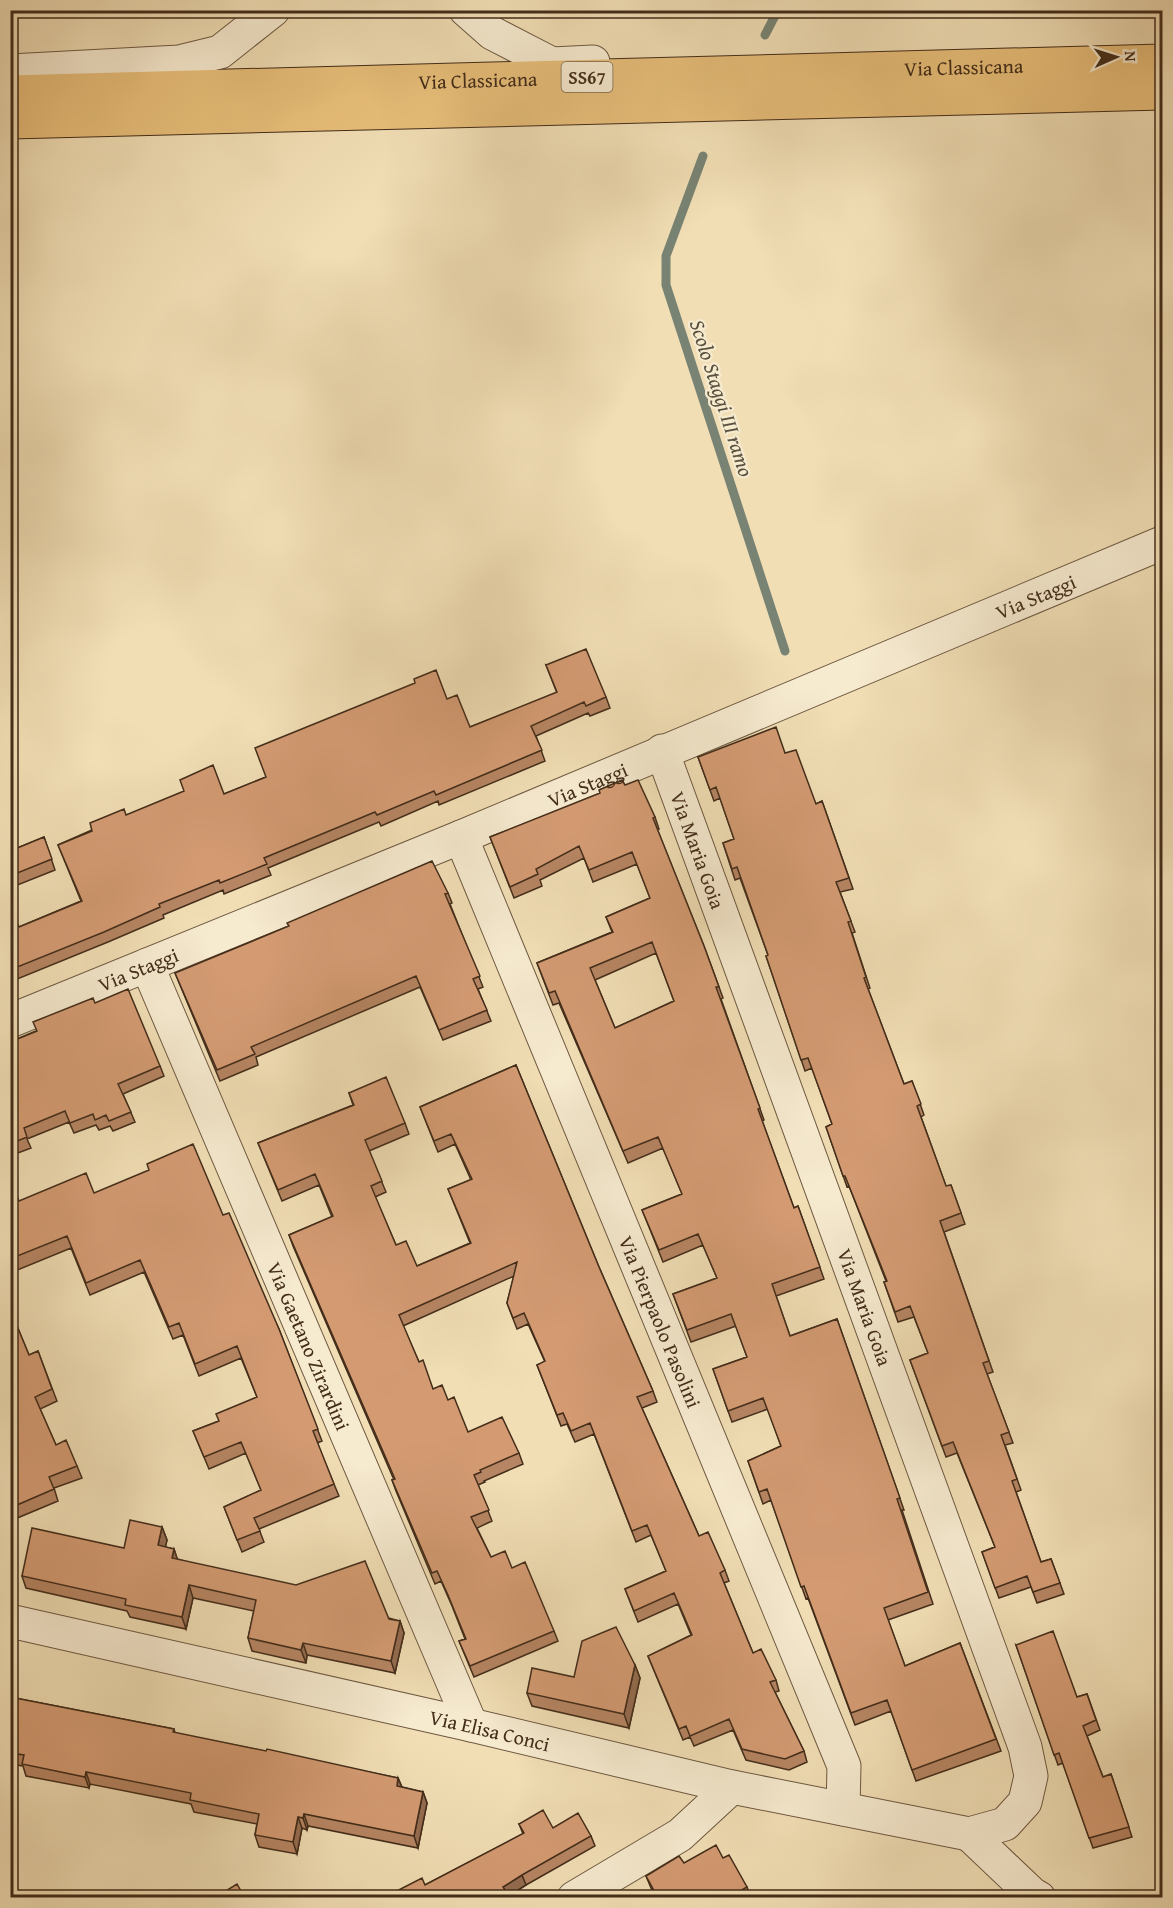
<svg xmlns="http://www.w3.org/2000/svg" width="1173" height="1908" font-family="'Gentium Book Plus',serif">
	<rect width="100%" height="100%" fill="#f1deb5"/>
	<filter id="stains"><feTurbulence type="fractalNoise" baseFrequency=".00333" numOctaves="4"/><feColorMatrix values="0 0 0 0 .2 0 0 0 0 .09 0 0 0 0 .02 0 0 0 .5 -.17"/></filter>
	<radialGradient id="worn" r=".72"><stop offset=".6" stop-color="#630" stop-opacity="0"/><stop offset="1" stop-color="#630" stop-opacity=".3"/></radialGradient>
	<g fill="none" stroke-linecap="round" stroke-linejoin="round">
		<path stroke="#788373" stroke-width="9" d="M765 35 778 10
			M703 156 666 256V285L785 651"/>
		<defs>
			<g id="minor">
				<path d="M466 10 492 33 552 64 593 62"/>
				<path d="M10 71 179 62 220 52 273 10"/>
				<path id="s1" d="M461 837 844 1766 843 1809"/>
				<path id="s2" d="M147 965 471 1725"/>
				<path id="s3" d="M10 1021 461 837 1162 543"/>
				<path id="s4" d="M10 1621 471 1725 732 1787 969 1834 1005 1824 1025 1802 1031 1776 1025 1747 662 751"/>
				<path d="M969 1834 1032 1894 1039 1898"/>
				<path d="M574 1898 680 1835 732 1787"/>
			</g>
			<g id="highway">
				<path id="s5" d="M10 92 1162 61"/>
				<path d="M10 122 1162 93"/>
			</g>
		</defs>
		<use href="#minor" stroke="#6e5941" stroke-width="35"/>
		<use href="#highway" stroke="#432d1a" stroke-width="35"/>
		<use href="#minor" stroke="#f6eacf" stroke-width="33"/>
		<use href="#highway" stroke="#e8bf7a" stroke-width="33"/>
	</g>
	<path fill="#b68563" stroke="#432d1a" stroke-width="1.5" fill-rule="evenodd" d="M546 665 606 697 610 708 590 716 588 713 536 736 545 761 439 805 438 801 381 826 379 822 268 868 271 875 224 894 223 890 163 915 164 918 108 942 10 982V909L19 927 81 901 58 845 126 815 224 794 266 777 447 699 470 727 557 693Z
		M785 753 816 804 822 801 853 889 840 892 855 932 852 933 870 988 868 989 904 1084 912 1081 924 1115 921 1117 946 1186 951 1185 965 1224 944 1232 993 1372 987 1374 1013 1443 1005 1445 1021 1490 1016 1492 1041 1562 1051 1559 1064 1594 1037 1603 1031 1587 999 1598 982 1552 995 1547 957 1453 946 1457 910 1360 928 1353 914 1317 898 1322 884 1282 886 1281 849 1186 847 1187 826 1127 832 1124 812 1068 805 1071 766 956 768 955 740 878 735 880 723 843 734 839 720 798 714 801 698 757Z
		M625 785 655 817 659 829H657L704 946 723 998 721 999 764 1120 762 1121 794 1208 798 1206 824 1279 776 1296 790 1336 837 1319 904 1510H902L933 1604 888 1620 905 1666 960 1643 1001 1751 916 1781 891 1711 855 1725 808 1598 806 1599 771 1500 763 1504 748 1461 781 1446 768 1409 732 1422 713 1369 747 1357 736 1326 691 1342 673 1294 717 1278 703 1245 663 1262 647 1222 642 1210 682 1194 663 1148 628 1163 559 1003 553 1005 537 963 612 932 606 917 650 898 637 864 593 882 584 858 540 880 542 886 514 898 490 837ZM656 953 674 1001 615 1028 595 980Z
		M44 837 55 870 10 888V851Z
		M448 893 452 903 450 904 483 987 478 989 491 1021 443 1040 420 987 256 1057 258 1065 220 1081 175 973Z
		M95 1003 160 1066 164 1076 123 1094 135 1122 113 1131 110 1126 99 1130 96 1125 74 1133 69 1122 27 1139 31 1148 10 1156V1042L36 1031Z
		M516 1065 599 1267 653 1391 657 1402 642 1408 699 1536 725 1570 729 1581 724 1583 753 1653 776 1680 779 1691 775 1692 804 1751 807 1762 789 1770 746 1760 733 1730 694 1746 690 1737 683 1740 648 1656 691 1635 678 1604 638 1622 625 1589 666 1571 651 1535 636 1542 594 1434 575 1442 567 1424 561 1426 537 1365 545 1362 528 1324 517 1329 507 1303 514 1276 403 1326 419 1362 433 1389 448 1400 468 1432 519 1453 523 1464 484 1481 485 1482 478 1485 492 1521 477 1528 491 1557 512 1568 554 1631 558 1641 474 1677 459 1641 465 1639 452 1606 441 1581 435 1584 396 1491 392 1480H394L293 1246 289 1235 332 1217 319 1185 282 1201 258 1143 353 1105 349 1093 405 1123 409 1134 369 1151 386 1192 375 1197 396 1245 417 1266 470 1243 448 1189 471 1180 455 1144 438 1152 420 1107Z
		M10 1185 19 1201 94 1193 223 1215 279 1329 322 1441 317 1443 339 1496 259 1529 264 1542 242 1552 224 1507 261 1490 246 1453 209 1469 193 1431 219 1421 257 1397 241 1358 199 1376 183 1335 173 1339 144 1272 90 1295 71 1248 10 1273Z
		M10 1309 29 1355 38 1351 57 1401 40 1409 56 1445 77 1466 82 1478 54 1488 58 1501 10 1521Z
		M162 1527 167 1540 165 1547 174 1549 177 1559 400 1621 404 1633 395 1673 307 1655 306 1663 252 1651 248 1638 254 1611 193 1598 186 1629 130 1617 127 1611 26 1588 22 1576 124 1548Z
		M1016 1645 1077 1697 1087 1694 1100 1730 1087 1736 1103 1777 1111 1774 1132 1837 1093 1848 1063 1763 1058 1765Z
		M635 1665 640 1678 629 1728 532 1706 527 1693Z
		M10 1697 174 1729 175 1733 398 1778 402 1787 423 1792 427 1803 418 1848 308 1826 307 1830 302 1828 297 1854 259 1847 255 1835 257 1824 194 1812 191 1804 90 1784 89 1788 26 1776 23 1766 10 1764Z
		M519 1824 553 1828 591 1836 595 1846 526 1885 507 1897V1898H385L425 1885 523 1834Z
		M723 1858 747 1887 751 1898H654L655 1897 651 1888 646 1876 684 1863Z"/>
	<path fill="#946c50" stroke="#432d1a" stroke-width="1.5" d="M162 1527 167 1540 163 1558 158 1545Z
		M174 1549 178 1561 172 1558Z
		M189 1585 193 1598 186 1629 182 1617Z
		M400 1621 404 1633 395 1673 391 1661Z
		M303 1643 307 1655 306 1663 301 1650Z
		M635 1665 640 1678 629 1728 624 1714Z
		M86 1772 90 1784 89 1788 85 1777Z
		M398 1778 403 1790 397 1786Z
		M423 1792 427 1803 418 1848 414 1836Z
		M304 1814 308 1826 307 1830 303 1818Z
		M298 1817 302 1828 297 1854 293 1842Z
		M522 1875 526 1885 507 1897 503 1887Z"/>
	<path fill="#d49b73" stroke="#432d1a" stroke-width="1.5" fill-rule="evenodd" d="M586 649 606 697 586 706 584 702 531 726 542 750 436 795 434 791 377 815 375 812 264 858 267 864 220 883 219 880 159 904 160 907 104 932 10 970V909L19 927 82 901 58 845 92 831 90 823 124 809 126 815 184 791 180 780 213 765 224 794 266 777 255 748 415 683 414 679 436 670 447 699 457 695 470 727 557 692 546 665Z
		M776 727 785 753 796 750 816 804 822 801 849 878 836 882 851 921 848 922 866 977 864 978 904 1084 912 1081 921 1104 917 1106 946 1186 951 1185 961 1213 940 1221 989 1361 983 1363 1009 1432 1001 1435 1017 1479 1012 1481 1041 1562 1051 1559 1060 1583 1033 1592 1027 1576 995 1588 982 1552 995 1547 953 1442 942 1446 910 1360 928 1353 910 1306 895 1312 884 1282 887 1281 845 1176H843L826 1127 832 1124 808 1058 801 1060 766 956 768 955 737 867 732 869 723 843 734 839 716 787 710 790 698 757Z
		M622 780 625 785 638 780 655 817 653 818 704 946 719 987H716L760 1108 758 1109 794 1208 798 1206 820 1267 772 1284 790 1336 837 1319 900 1498 897 1499 928 1592 884 1608 905 1666 960 1643 996 1739 912 1770 887 1700 851 1713 804 1586 801 1587 767 1489 759 1492 748 1461 781 1446 763 1398 728 1411 713 1369 747 1357 731 1314 687 1330 673 1294 717 1278 698 1234 659 1250 642 1210 682 1194 658 1137 623 1151 555 991 549 993 537 963 613 932 606 917 650 898 632 852 589 870 579 846 536 869 538 874 510 887 490 837 600 793 599 790ZM652 942 674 1001 615 1028 590 968Z
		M44 837 52 859 10 876V851Z
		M432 861 448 893 445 894 480 976 473 979 487 1010 439 1030 416 976 251 1047 255 1054 217 1070 175 973 289 926 287 923Z
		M128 989 160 1066 118 1084 131 1112 109 1121 106 1115 95 1120 93 1114 70 1123 65 1111 24 1128 27 1137 10 1144V1042L37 1031 33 1022 93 998 95 1003Z
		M516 1065 599 1267 653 1391 637 1397 699 1536 708 1532 725 1570 720 1573 753 1653 761 1649 776 1680 770 1682 804 1751 785 1759 742 1749 729 1719 690 1736 686 1726 679 1729 648 1656 692 1635 674 1593 634 1611 625 1589 666 1571 647 1525 632 1531 590 1423 571 1431 563 1413 557 1415 537 1365 545 1361 524 1313 513 1318 507 1303 517 1262 399 1315 419 1362 423 1360 433 1389 442 1385 448 1400 454 1397 468 1432 502 1417 519 1453 480 1470 481 1472 474 1475 489 1510 471 1517 491 1557 505 1551 512 1568 525 1562 554 1631 470 1666 459 1641 466 1639 448 1595 437 1571 432 1573 392 1480 395 1479 289 1235 333 1216 315 1174 278 1190 258 1143 354 1105 349 1093 386 1077 405 1123 365 1140 382 1181 371 1186 396 1245 406 1241 417 1266 471 1243 448 1189 472 1179 451 1134 434 1141 420 1107Z
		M193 1144 223 1215 229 1213 279 1329 318 1429 313 1431 334 1484 254 1518 260 1531 237 1540 224 1507 261 1490 241 1442 204 1457 193 1431 219 1421 216 1414 257 1397 237 1346 195 1364 179 1323 169 1327 140 1260 86 1283 67 1236 10 1259V1185L12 1184 19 1201 86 1173 94 1193 149 1170 147 1164Z
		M10 1309 29 1355 38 1351 52 1389 35 1397 56 1445 66 1440 77 1466 49 1477 54 1489 10 1508Z
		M130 1520 162 1527 158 1545 174 1549 172 1558 296 1585 365 1561 389 1619 400 1621 391 1661 303 1643 301 1650 248 1638 256 1600 189 1585 182 1617 125 1605 126 1599 22 1576 32 1528 124 1548Z
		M616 1627 635 1665 624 1714 527 1693 532 1668 574 1677 582 1641Z
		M1053 1631 1077 1697 1087 1694 1096 1720 1083 1726 1103 1777 1111 1774 1129 1827 1089 1838 1059 1753 1054 1755 1016 1645Z
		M10 1697 174 1729 173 1732 266 1751 267 1749 398 1778 397 1786 423 1792 414 1836 304 1814 303 1818 298 1817 293 1842 255 1835 259 1814 190 1800 191 1793 86 1772 85 1777 22 1764 24 1755 10 1753Z
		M543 1810 553 1828 578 1813 591 1836 522 1875 503 1887 505 1890 491 1898H385V1897L422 1878 425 1885 524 1833 519 1824Z
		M716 1845 723 1858 729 1855 747 1887 728 1898H654L657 1896 646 1876 679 1856 684 1863Z
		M237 1884 245 1898H214Z
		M798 1892 817 1898H796Z
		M883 1895 893 1898H882Z"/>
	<g text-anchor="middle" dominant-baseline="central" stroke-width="4.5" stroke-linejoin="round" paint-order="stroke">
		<rect fill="#f6eacf" stroke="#796650" stroke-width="1.5" x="561.5" y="62" width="51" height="30" rx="4.5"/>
		<g font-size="18" font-weight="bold" fill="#432d1a">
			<text x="587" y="77">SS67</text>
		</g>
		<g font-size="20" fill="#432d1a" stroke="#f6eacf">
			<text stroke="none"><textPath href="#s5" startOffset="954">Via Classicana</textPath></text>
			<text stroke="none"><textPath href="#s5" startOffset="468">Via Classicana</textPath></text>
			<text stroke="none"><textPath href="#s3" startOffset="1110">Via Staggi</textPath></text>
			<text stroke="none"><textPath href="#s3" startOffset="624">Via Staggi</textPath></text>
			<text transform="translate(698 850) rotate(70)">Via Maria Goia</text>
			<text stroke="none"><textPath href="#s3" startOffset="138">Via Staggi</textPath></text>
			<text transform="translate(865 1307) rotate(70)">Via Maria Goia</text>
			<text stroke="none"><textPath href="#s1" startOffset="524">Via Pierpaolo Pasolini</textPath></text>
			<text stroke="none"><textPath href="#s2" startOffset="414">Via Gaetano Zirardini</textPath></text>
			<text stroke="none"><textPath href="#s4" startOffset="492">Via Elisa Conci</textPath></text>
		</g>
		<g font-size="21" font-style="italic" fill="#59513f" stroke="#f6eacf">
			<text transform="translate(722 398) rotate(72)">Scolo Staggi III ramo</text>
		</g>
	</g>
	<rect width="1173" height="1908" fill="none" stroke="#f1deb5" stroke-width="36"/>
	<rect x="12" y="12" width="1149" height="1884" fill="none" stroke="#432d1a" stroke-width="3"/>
	<rect x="18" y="18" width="1137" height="1872" fill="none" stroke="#432d1a" stroke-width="1.5"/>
	<g transform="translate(1116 57) rotate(87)" stroke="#f6eacf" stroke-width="4.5" paint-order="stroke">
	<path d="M0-4.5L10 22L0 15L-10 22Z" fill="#432d1a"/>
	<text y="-9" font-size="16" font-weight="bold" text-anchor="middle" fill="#432d1a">N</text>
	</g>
	<rect width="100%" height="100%" filter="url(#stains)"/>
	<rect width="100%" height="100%" fill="url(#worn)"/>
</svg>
